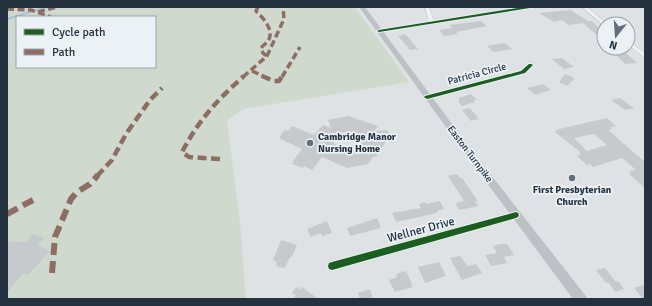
<svg xmlns="http://www.w3.org/2000/svg" width="652" height="306" font-family="Signika,sans-serif">
	<rect width="100%" height="100%" fill="#dfe2e5"/>
	<path fill="#d0d9ce" fill-rule="evenodd" d="M7 7H355L409 82 243 109 227 121 240 222 246 299H7ZM17 17H155V67H17Z"/>
	<g fill="none" stroke-linecap="round" stroke-linejoin="round">
		<path stroke="#aac2d4" stroke-width="2" d="M7 19 47 7"/>
	</g>
	<path fill="#c7cacd" fill-rule="evenodd" d="M570 10 588 21H592L604 33V41L583 23 569 25 562 20 554 22 539 13Z
		M481 21 487 26 456 32 449 25Z
		M452 28 458 34 444 36 439 30Z
		M405 34 418 49 410 50 398 36Z
		M504 43 513 49 493 52 487 46Z
		M626 53 637 63 625 64 615 54Z
		M562 58 574 67 564 69 552 59Z
		M565 74 575 78 567 86 559 82Z
		M543 84 551 90 535 95 527 88Z
		M471 94 477 100H473L475 102 462 106 459 102V98Z
		M620 98 634 108 625 110 611 100Z
		M470 108 479 119 471 121 462 110Z
		M348 116 378 126 374 131 387 130 390 135 376 157 374 156 368 164 347 168 322 157 312 170 304 166 303 168 292 164 294 161H293L302 149 280 139 281 138 279 137 285 130 288 131 292 126 314 135 323 125 331 128 328 120ZM349 131 364 137 356 148 348 150 333 143 341 133Z
		M607 118 616 126 610 127 612 129 608 130 645 162V188L629 174 631 173 630 171 636 170 622 158 593 167 590 164 587 165 577 156 580 155V152L555 132 557 131 555 130ZM594 134 607 145 587 151 574 138Z
		M457 174 460 178H462L478 201H475L478 206 459 210 458 208 455 203 464 201 448 176Z
		M440 201 444 209 437 211 438 212 433 214 396 222 392 213 421 208 419 204 425 202 426 204Z
		M377 218 381 228 350 236 347 228Z
		M327 221 332 233 322 236 321 233 310 237 307 229Z
		M33 234 44 238 38 245 50 251 28 275 24 273 7 292V241L26 242Z
		M281 240 297 245 292 257H290L285 268 276 266 277 262 273 260Z
		M500 244H507L514 255 504 257 507 263 491 266 485 255 497 253 493 246Z
		M460 256 468 266 476 264 482 273 462 280 450 258Z
		M439 262 446 276 425 283 418 267Z
		M605 268 616 282 618 281 624 289 615 292 608 282 606 283 596 270Z
		M406 271 413 287 395 292 389 280 397 277 396 274Z
		M643 285 645 288V299H643L634 288Z
		M296 287 300 290 302 287 318 299H293L296 295 292 293Z
		M370 289 373 299H360L358 293Z"/>
	<g fill="none" stroke-linecap="round" stroke-linejoin="round">
		<defs>
			<path id="minor" d="M425 7H429L434 21 522 7H532L530 8 379 32 377 31 379 30 429 22Z
				M582 7H587L607 24 603 25Z
				M628 41 645 53V58L628 45Z
				M531 63 534 65 525 73 427 99 424 97 425 96 521 71Z
				M516 212 519 213 520 215 519 217 516 218 332 270 329 269 328 266 329 263 332 262Z"/>
		</defs>
		<use href="#minor" stroke="#bdc0c3" stroke-width="1"/>
		<use href="#minor" fill="#eef0f2" fill-rule="evenodd"/>
		<path fill="#bdc1c5" fill-rule="evenodd" d="M359 7H365L473 152 585 295 587 299H573L467 156Z"/>
		<path stroke="#8d6e63" stroke-width="3.5" stroke-dasharray="7 3.5" stroke-linecap="butt" d="M258 7 256 11C263 18 275 30 268 41 267 43 263 45 261 48L263 53 267 56
			M7 9 31 10 51 17
			M38 12 57 7
			M252 71 265 77
			M243 77 267 56 284 19 283 7
			M282 77 300 47"/>
		<path stroke="#8d6e63" stroke-width="4.5" stroke-dasharray="9 4.5" stroke-linecap="butt" d="M262 76 274 81H279L282 76
			M220 159 189 157 182 152C199 120 217 100 244 76
			M97 176 112 160 126 134 150 100 162 88"/>
		<path stroke="#8d6e63" stroke-width="6" stroke-dasharray="12 6" stroke-linecap="butt" d="M7 214 33 200
			M52 273 55 237 71 199 77 192 90 184 98 175"/>
		<defs>
			<path id="cycleway" d="M523 7H532L530 8 379 32 377 31 379 30Z
				M529 64H531L533 65 525 73 427 99 424 97 425 96 521 71Z
				M516 212 518 213 519 215 518 217 516 218 332 270 329 269 328 266 329 263 332 262Z"/>
		</defs>
		<use href="#cycleway" stroke="#ebf1f5" stroke-width="2"/>
		<use href="#cycleway" fill="#1b5e20" fill-rule="evenodd"/>
	</g>
	<g fill="#656f79" stroke="#ebf1f5" stroke-width="1.5">
		<circle cx="310" cy="143" r="4"/>
		<circle cx="572" cy="178" r="4"/>
	</g>
	<g text-anchor="middle" dominant-baseline="central" stroke-width="3.5" stroke-linejoin="round" paint-order="stroke">
		<g font-size="10" fill="#24313f" stroke="#ebf1f5">
			<text transform="translate(477 74) rotate(-15)">Patricia Circle</text>
			<text transform="translate(470 154) rotate(53)">Easton Turnpike</text>
		</g>
		<g font-size="10" font-weight="bold" fill="#24313f" stroke="#ebf1f5" text-anchor="start">
			<text x="318" y="137">Cambridge Manor<tspan x="318" dy="12">Nursing Home</tspan></text>
			<text x="572" y="190" text-anchor="middle">First Presbyterian<tspan x="572" dy="12">Church</tspan></text>
		</g>
		<g font-size="12" fill="#24313f" stroke="#ebf1f5">
			<text transform="translate(421 230) rotate(-15)">Wellner Drive</text>
		</g>
	</g>
	<rect width="652" height="306" fill="none" stroke="#24313f" stroke-width="16"/>
	<rect x="16" y="16" width="140" height="52" fill="#ebf1f5" stroke="#9ba4ac"/>
	<rect x="24" y="29" width="20" height="6" fill="#1b5e20" stroke="#9ba4ac"/>
	<text x="52" y="36" font-size="12" fill="#24313f">Cycle path</text>
	<rect x="24" y="49" width="20" height="6" fill="#8d6e63" stroke="#9ba4ac"/>
	<text x="52" y="56" font-size="12" fill="#24313f">Path</text>
	<g transform="translate(616 36) rotate(197)"><circle r="19" fill="#ebf1f5" stroke="#9ba4ac"/>
	<path d="M0-3L7 15L0 10L-7 15Z" fill="#656f79"/>
	<text y="-6" font-size="11" font-weight="bold" text-anchor="middle" fill="#24313f">N</text>
	</g>
</svg>
